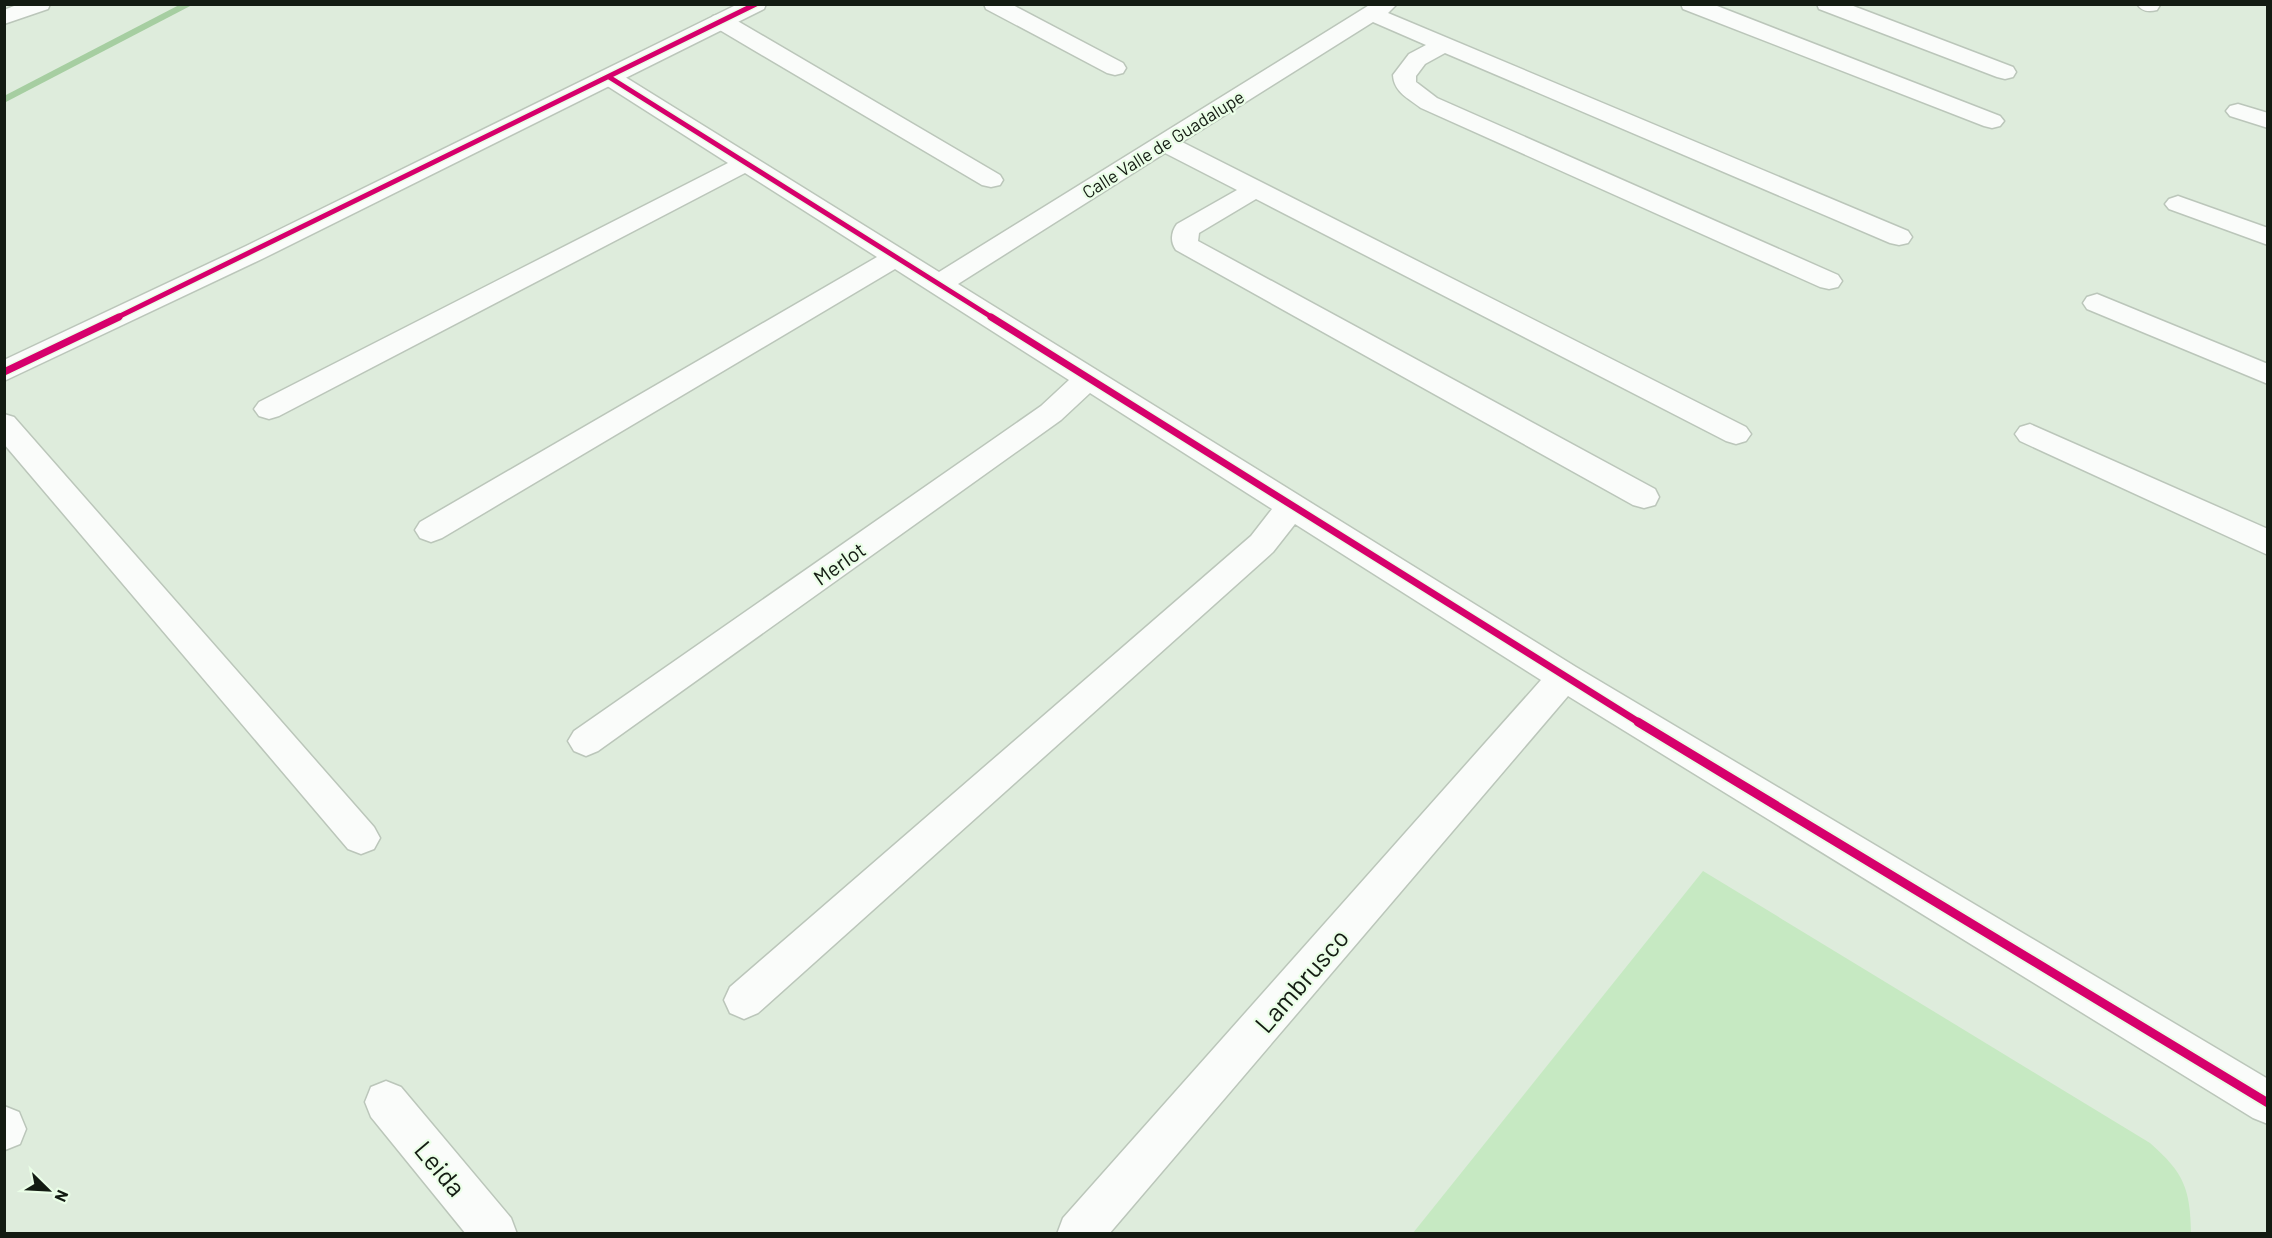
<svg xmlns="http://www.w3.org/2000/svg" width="2272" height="1238" font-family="Barlow,sans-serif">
	<rect width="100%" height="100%" fill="#deecdc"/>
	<path fill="#c6e9c2" d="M1703 871 2150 1143C2184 1173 2190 1188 2191 1233H1413Z"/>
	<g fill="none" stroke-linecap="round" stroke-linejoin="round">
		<path fill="#a6cea1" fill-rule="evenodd" d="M181 4H194L4 103V96Z"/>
		<defs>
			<path id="street" d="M19 4H50L48 9 4 24V10Z
				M984 4H1011L1123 63 1126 68 1123 73 1115 75 1107 73 986 9Z
				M1371 4H1397L1388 13 1908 231 1912 237 1908 243 1899 245 1890 243 1445 53 1425 64 1416 76V82L1437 98 1838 275 1842 281 1838 287 1829 289 1820 287 1421 108C1408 98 1394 92 1393 75L1409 54 1426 45 1373 22 1182 142 1746 427 1751 434 1746 441 1736 444 1726 441 1256 199 1199 233 1198 241 1655 489 1659 497 1655 505 1644 508 1633 505 1176 250C1170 242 1171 232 1177 224L1237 190 1165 153 958 284 1576 667 2268 1079V1124L2253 1118 1568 696 1109 1234H1057L1063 1218 1541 680 1295 524 1273 552 758 1013 744 1019 730 1013 724 1000 730 987 1251 536 1272 509 1090 393 1061 420 598 751 586 756 574 751 568 741 574 731 1041 406 1069 380 895 269 442 538 431 542 420 538 415 530 420 522 877 257 745 173 279 416 269 419 259 416 254 409 259 402 728 163 601 82 598 77 601 72 609 70 617 72 939 272Z
				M1681 4H1712L2000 116 2004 121 2000 126 1992 128 1984 126 1683 9Z
				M1817 4H1848L2013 67 2016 72 2013 77 2005 79 1997 77 1819 9Z
				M2137 4H2159L2160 5 2157 10C2149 12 2142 12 2137 4Z
				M721 14 729 16 1000 175 1003 180 1000 185 991 187 982 185 713 26 710 21 713 16Z
				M2238 104 2268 113V128L2230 116 2226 111 2230 106Z
				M2178 196 2268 228V245L2169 209 2165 204 2169 199Z
				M2097 294 2268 364V384L2087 309 2083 303 2087 297Z
				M4 414 14 417 374 827 380 838 374 849 361 854 348 849 4 444Z
				M2030 424 2268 529V555L2020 441 2015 434 2020 427Z
				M386 1081 401 1087 511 1218 517 1234H466L371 1117 365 1102 371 1087Z
				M4 1106 19 1112 26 1129 20 1144 5 1150Z"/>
			<path id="secondary" d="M738 4H766L764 9 264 258 4 381V360L246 246Z"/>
		</defs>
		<use href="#street" stroke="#bbc6ba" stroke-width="3"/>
		<use href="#secondary" stroke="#bbc6ba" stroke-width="3"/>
		<use href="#street" fill="#fafcfa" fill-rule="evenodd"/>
		<use href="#secondary" fill="#fafcfa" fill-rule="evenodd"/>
		<defs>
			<path id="cycleway-far2" d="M609 77 993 318
				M116 318 756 4"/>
			<path id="cycleway-far1" d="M991 317 1640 723
				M4 372 119 317"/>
			<path id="cycleway" d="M1638 722 2268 1103"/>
		</defs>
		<use href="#cycleway-far2" stroke="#eafee7" stroke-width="8"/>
		<use href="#cycleway-far1" stroke="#eafee7" stroke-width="10"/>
		<use href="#cycleway" stroke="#eafee7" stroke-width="13"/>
		<use href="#cycleway-far2" stroke="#d6006c" stroke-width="5"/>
		<use href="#cycleway-far1" stroke="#d6006c" stroke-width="7"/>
		<use href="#cycleway" stroke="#d6006c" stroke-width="9"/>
	</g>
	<g text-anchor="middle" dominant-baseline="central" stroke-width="4.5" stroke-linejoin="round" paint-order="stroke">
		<g font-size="18" fill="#131b12" stroke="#eafee7">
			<text transform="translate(1163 144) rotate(-32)">Calle Valle de Guadalupe</text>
		</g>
		<g font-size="21" fill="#131b12" stroke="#eafee7">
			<text transform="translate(839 563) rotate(-35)">Merlot</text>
		</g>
		<g font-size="26" fill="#131b12" stroke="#eafee7">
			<text transform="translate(1301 980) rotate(-49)">Lambrusco</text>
			<text transform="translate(441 1168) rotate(50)">Leida</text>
		</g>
	</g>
	<rect width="2272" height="1238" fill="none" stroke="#131b12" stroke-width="12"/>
	<g transform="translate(48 1190) rotate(114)" stroke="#eafee7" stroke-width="4.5" paint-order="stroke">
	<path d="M0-4.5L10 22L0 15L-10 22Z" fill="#131b12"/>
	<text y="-9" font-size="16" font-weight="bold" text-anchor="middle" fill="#131b12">N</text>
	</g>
</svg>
